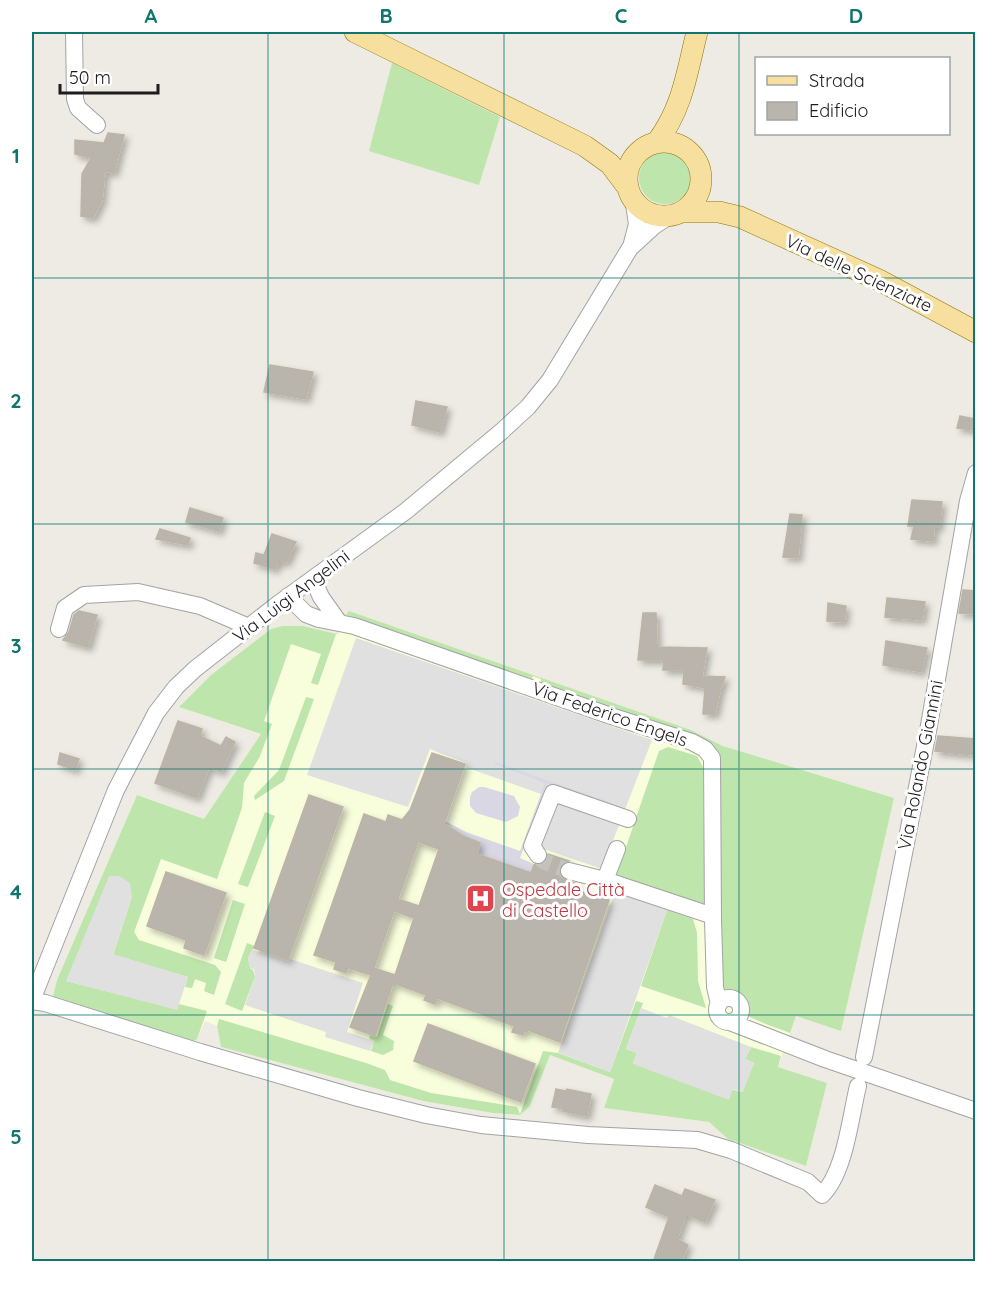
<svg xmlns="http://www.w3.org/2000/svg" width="1007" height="1293" font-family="Quicksand,sans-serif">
	<defs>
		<filter id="shadow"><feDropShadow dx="4" dy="4" stdDeviation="3" flood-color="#0004"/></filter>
	</defs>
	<rect width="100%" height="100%" fill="#edebe3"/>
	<path fill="#f8fddc" d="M349 611 691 730 723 746 894 798 841 1031 796 1016 778 1067 827 1083 806 1166 728 1139 709 1122 604 1108 614 1079 550 1055 530 1106 520 1115 493 1113 423 1101 221 1047 217 1026 205 1021 197 1039 53 996 57 980 137 795 204 819 261 734 179 707 211 675 271 629 282 626H303L338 635Z"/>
	<path fill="#bee5ab" d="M392 63 500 117 479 185 369 151Z
		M639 178a26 26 0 1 1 52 0a26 26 0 1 1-52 0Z
		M349 611 691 730 723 746 894 798 841 1031 796 1016 790 1033C755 1019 734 1018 720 978L719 758 699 738 541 683V679L533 676 531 680 346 615Z
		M282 626H303L336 634 318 685 311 683 321 654 291 644 264 721 272 724 260 756 244 783 242 808 217 879 161 859 134 932 139 940 215 965 221 972 214 995 204 991 206 983 195 979 192 988 185 987 188 977 113 955 132 897 66 981 177 1009 179 1004 207 1011 197 1039 192 1042 56 1004 53 996 57 980 137 795 204 819 261 734 179 707 211 675 271 629Z
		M306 697 314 699 284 781 255 800 254 796 279 770Z
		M668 747 697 756 703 767 705 908 616 876 659 751Z
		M265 812 275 816 248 887 238 884Z
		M233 900 245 904 226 962 214 958Z
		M667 910 693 919 697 933 698 981 706 1008 641 986Z
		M247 943 255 946 248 958 250 968 253 970 255 977 242 1011 225 1004Z
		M636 1001 643 1003 626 1049 637 1053 633 1063 742 1092 754 1063 745 1059 751 1047 781 1056 778 1067 827 1083 806 1166 728 1139 709 1122 604 1108 614 1079 550 1055 530 1106 520 1115 493 1113 423 1101 221 1047 217 1026 219 1019 366 1063 385 1070 390 1080 431 1093 517 1107 520 1114 543 1051 558 1053 610 1072Z
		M388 1004 393 1006 383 1035 394 1041 393 1050 383 1055 371 1051 374 1041 369 1039 370 1035 377 1037Z"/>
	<path fill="#e0e0e0" d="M356 638 652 740 602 869 538 847 555 799 465 767 466 763 430 749 408 807 307 775Z
		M109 876H119L130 883 132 897 113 954 188 977 177 1010 66 981Z
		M615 892 667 910 610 1072 558 1053Z
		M252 949 259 952 260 949 363 983 347 1032 374 1041 370 1051 325 1037 326 1032 245 1005 255 977 254 969 250 968 248 958Z
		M641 1008 667 1018 669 1015 751 1047 745 1059 754 1063 743 1092 733 1089 729 1100 633 1064 637 1053 626 1049Z"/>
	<path fill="#d9d7e3" d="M495 762 612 803 611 806 548 784 520 858 534 864 531 873 477 854 480 843 458 834 444 824 445 821 466 832 520 851 545 783 495 764Z
		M479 787H484L514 796 520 807 518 816 506 822 476 813 470 806V797L472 792Z"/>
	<path fill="#b9b4ac" stroke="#beb4a6" stroke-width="1.5" fill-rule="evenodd" filter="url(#shadow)" d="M108 133 124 135 114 173 105 171 102 200 93 218 81 216 82 174 91 158 75 154V140L104 143Z
		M270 365 313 372 306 399 264 392Z
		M416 401 447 407 440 432 412 425Z
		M960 416 975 419V430L957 428Z
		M912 500 942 502 939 527H934L933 541 911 539 914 526H908Z
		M190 508 223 518 219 531 186 522Z
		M790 514 802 515 798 558 783 557Z
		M160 529 190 538 188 545 156 539Z
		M272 534 296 542 286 563 279 560 275 569 254 563 256 553 264 555Z
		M963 590 975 591V614L959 613Z
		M887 598 925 602 922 620 885 617Z
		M828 603 846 606 844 622 827 621Z
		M79 611 97 615 88 647 63 640 69 632 74 615Z
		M643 613H656L657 647 707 648 702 676 725 677 720 691 715 714H703L705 688 683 684 684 670H663L664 660H638Z
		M886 641 927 648 921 672 883 665Z
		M178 721 202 729 200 736 221 746 226 737 235 742 221 772 209 767 197 798 155 783Z
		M938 736 975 739V755L935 751Z
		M60 753 79 759 75 770 58 764Z
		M432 753 465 764 444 824 463 836 480 843 477 854 531 873 534 865 544 863 548 854 569 861 562 863 559 868 561 878 577 884 575 889 609 900 560 1042 525 1029 523 1035 512 1032 514 1026 437 998 435 1004 424 1000 426 995 393 983 375 1036 350 1027 371 975 348 968 346 973 334 969 336 962 314 955 364 814 386 822 388 815 402 820 410 810ZM418 842 439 849 419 906 398 899ZM394 911 414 918 395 975 374 968Z
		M309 795 343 807 288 960 254 948Z
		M166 872 226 893 204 955 184 948 186 940 147 926Z
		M428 1024 535 1064 521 1102 414 1061Z
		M556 1089 566 1091 567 1089 591 1094 587 1116 563 1111 564 1109 552 1107Z
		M655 1185 682 1196 685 1189 715 1200 705 1222 686 1214 677 1239 688 1245 681 1262H653L669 1217 646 1207Z"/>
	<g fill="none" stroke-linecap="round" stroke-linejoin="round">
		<path stroke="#c3c2bb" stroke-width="16" stroke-dasharray="16 8" stroke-linecap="butt" d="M538 855 543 861 569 871"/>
		<defs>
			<path id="minor" d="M74 32 75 99 78 108 97 125
				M631 247 637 224 633 198
				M313 579 321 597 338 621
				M288 596 306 614 319 619 354 626 611 716 692 742 705 749 712 758 713 920 715 987 719 1004
				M59 629 65 608 84 595 138 592 200 606 249 627
				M538 855 532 846 553 793 628 819
				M569 871 605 880 713 916
				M605 880 617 849
				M717 1010a12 12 0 1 1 24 0a12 12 0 1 1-24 0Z
				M32 1000 116 790 156 713 176 687 195 669 278 604 406 511 502 431 528 407 550 380 630 248 654 226 671 215
				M32 1001 45 1003 200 1052 358 1098 426 1115 481 1125 588 1135 697 1140 731 1150 808 1182 822 1195C845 1172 850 1119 858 1086
				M730 1022 825 1059 976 1111
				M864 1057 928 731 968 501 976 473"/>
			<path id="major" d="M355 32 585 146 610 164 628 188
				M627 179a37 37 0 1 1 74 0a37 37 0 1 1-74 0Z
				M657 142C683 107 687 72 697 32
				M682 212H719L740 217 879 280 976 332"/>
		</defs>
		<use href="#minor" stroke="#a3a3a3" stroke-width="18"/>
		<use href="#major" stroke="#8d7708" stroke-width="22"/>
		<use href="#minor" stroke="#fff" stroke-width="16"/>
		<use href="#major" stroke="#f6df9f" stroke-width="21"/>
	</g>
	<path fill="none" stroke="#0f766e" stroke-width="1.5" stroke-opacity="0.55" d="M268 32V1262M504 32V1262M739 32V1262M32 278H976M32 524H976M32 769H976M32 1015H976"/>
	<defs>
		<symbol id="hospital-square" viewBox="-11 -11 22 22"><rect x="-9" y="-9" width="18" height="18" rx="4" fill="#e0444e" stroke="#fff"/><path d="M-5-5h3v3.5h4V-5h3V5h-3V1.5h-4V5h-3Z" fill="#fff"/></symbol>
	</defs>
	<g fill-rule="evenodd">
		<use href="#hospital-square" x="464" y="882" width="33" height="33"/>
	</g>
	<g text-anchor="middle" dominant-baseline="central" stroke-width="6" stroke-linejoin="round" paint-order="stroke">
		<g font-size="18" fill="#1c1c1c" stroke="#fff">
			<text transform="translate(859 273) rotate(25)">Via delle Scienziate</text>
			<text transform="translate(291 596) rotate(-37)">Via Luigi Angelini</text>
			<text transform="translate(610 714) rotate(19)">Via Federico Engels</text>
			<text transform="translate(920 765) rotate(-79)">Via Rolando Giannini</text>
		</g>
		<g font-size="18" fill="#be3a42" stroke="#fff" text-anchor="start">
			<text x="502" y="889">Ospedale Città<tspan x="502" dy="21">di Castello</tspan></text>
		</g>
	</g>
	<rect width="1007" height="1293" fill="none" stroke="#ffffff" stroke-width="66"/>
	<rect x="755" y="57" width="195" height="78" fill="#ffffff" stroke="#a4a4a4" stroke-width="1.5"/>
	<rect x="767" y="76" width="30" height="9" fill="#f6df9f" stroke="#a4a4a4" stroke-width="1.5"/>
	<text x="809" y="87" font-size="18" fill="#1c1c1c">Strada</text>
	<rect x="767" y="102" width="30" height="18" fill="#b9b4ac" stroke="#a4a4a4" stroke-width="1.5"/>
	<text x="809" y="117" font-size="18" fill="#1c1c1c">Edificio</text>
	<path d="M60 84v9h98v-9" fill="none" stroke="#1c1c1c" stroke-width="3"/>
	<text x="69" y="84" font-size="18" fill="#1c1c1c" stroke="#ffffff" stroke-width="4.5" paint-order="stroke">50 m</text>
	<rect x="33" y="33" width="941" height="1227" fill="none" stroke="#0f766e" stroke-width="2"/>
	<g font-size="20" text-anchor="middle" font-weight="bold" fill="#0f766e">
		<text x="151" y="23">A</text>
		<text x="386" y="23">B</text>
		<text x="621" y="23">C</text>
		<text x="856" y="23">D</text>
		<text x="16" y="163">1</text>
		<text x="16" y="408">2</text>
		<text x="16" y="653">3</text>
		<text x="16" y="899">4</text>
		<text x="16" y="1144">5</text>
	</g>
</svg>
